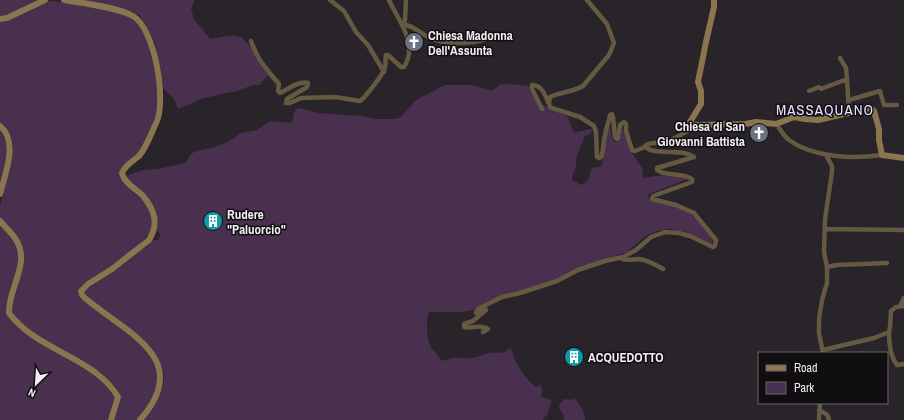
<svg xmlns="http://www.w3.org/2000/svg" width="904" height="420" font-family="'Archivo Narrow',sans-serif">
	<rect width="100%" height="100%" fill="#29232a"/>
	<path fill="#49304f" d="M0 0H37C26 6 13 15 0 16Z
		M73 0H195L191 9 194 19 210 39C218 38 235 33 242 38 249 44 247 45 257 49L259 58 279 83 276 84 268 76 265 78 260 85H253L237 91 204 98 178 109 174 99 163 88 161 71 155 43 146 25 139 15 131 11Z
		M50 1C63 1 120 11 130 17 153 32 163 96 154 120 151 129 144 145 138 153 132 160 123 164 119 172 123 190 148 196 152 219 152 221 153 226 152 228 149 239 120 260 110 267 99 274 85 279 78 291L83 300C103 316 157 348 158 374 159 392 147 407 137 420H114L121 396 115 386 103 374 43 339 18 321 12 312C10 284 35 264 17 236 13 230 6 224 0 218V206L12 153 13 143 8 130 0 123V22L8 21Z
		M511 84 529 86 530 92 544 106 568 117 573 131 575 132 591 129 593 130 590 134 585 136C581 147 576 153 576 165 576 170 572 174 572 180L581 185C590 181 588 177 592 168L600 167 602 165 607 130 610 127 613 141 618 142 620 138 622 126 630 150 642 168 643 178 663 175 687 178 688 179 649 194 648 196 650 201C658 203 666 204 675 206 692 211 704 225 713 241L712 244 710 243 686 232 669 229 658 231 647 235 627 252 593 263 560 278 528 289 503 295 478 309 462 312H429C426 321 426 338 431 347 433 351 433 349 435 352 438 355 439 359 443 361 453 356 462 359 471 358 479 357 484 354 490 353 498 352 504 355 510 348 512 351 513 353 514 357 516 364 529 383 536 387L541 385 542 391 541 396 552 401 547 415 542 420H143C150 410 158 400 162 388 171 359 142 341 123 326 110 316 98 307 86 298L84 292 85 290 120 266 152 240H158L161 235 157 231 158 221 155 208 126 176 143 170 158 169 185 163 191 154 196 151 212 148 228 142 241 133 257 130 270 121 292 123 294 112 298 108 318 113 362 116 377 119H396L401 117 416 100 445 85H472L492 91 500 85Z
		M0 129 5 132 8 152 0 185Z
		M0 224C7 232 15 239 19 249 23 263 14 276 10 289 8 297 8 305 7 314L15 324 40 343 100 378 116 397 108 420H0Z
		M574 398C580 405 585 411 585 420H564C564 412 559 411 559 405L564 399 572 400Z"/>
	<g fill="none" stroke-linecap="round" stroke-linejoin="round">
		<path stroke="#665941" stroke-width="4.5" d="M330 0 344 11 356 32 368 45 384 72
			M406 0 405 20 403 25C412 24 419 33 428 37 448 47 474 43 495 37
			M587 0 607 24 614 43 609 55 583 86C573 92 561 92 550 97L549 103 550 107 555 109 580 117 594 126 596 132 597 157 599 158 601 157C604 150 603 142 605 135 606 128 609 122 610 115L612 114 613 117 615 137 617 139 618 138 620 125 624 122 626 124V131L632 150 635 151 645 147
			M251 41C258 61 266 68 279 84L278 91 280 93C287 90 299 80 308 83L307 87 287 99 286 103H290L301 98 335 97 360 101C365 98 383 74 385 68 386 64 385 60 386 55L389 56 401 67H404C419 44 398 20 389 0
			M840 58 846 68 847 79
			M809 91 819 87 821 89 847 79 849 113
			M849 100 880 91 884 105H897
			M542 109 532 89V85C541 85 545 94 548 102
			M779 128C782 132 785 137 789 140 814 158 853 159 882 155
			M825 229 904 230
			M827 267 837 265 887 263
			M663 269C655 264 647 260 638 259 633 259 627 261 622 259L623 257 636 250 651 237 665 232 679 233 690 236 713 247 715 246 716 240 694 213 676 205 652 199 653 196 692 182V179C682 172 667 177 657 170V168L694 157C681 147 652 157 645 146 652 141 658 144 666 142 675 139 683 133 692 129L694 126
			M900 306 904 298
			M483 332 488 329C481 324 472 329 464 327V324L473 321 486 310 476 313 478 309 502 297 520 293 557 281 578 270 605 261 623 257
			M889 332C889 343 890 356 897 365L904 364
			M823 350 874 338 889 332 890 327 891 311 896 307 904 306
			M823 353 819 333V319L822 300 827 283V267L824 252 825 219 832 172V166L826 155
			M819 410C825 413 828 414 829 420
			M819 420 820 403"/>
		<path stroke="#8a754e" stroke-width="6" d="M64 0C82 3 118 7 133 16 155 29 166 98 157 121 152 131 147 147 139 156 133 161 125 165 122 173 124 183 136 189 143 196 148 202 152 208 154 216 156 225 154 232 149 240L112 269 88 284 81 291 82 295 85 298C127 334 194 358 140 420
			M714 0V7L706 42 698 82 701 91V104L690 122 692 125 745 124 756 122 776 124 794 117 805 119 818 120 870 108 874 111 879 129V140L882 155 904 158
			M0 19 7 18 45 0
			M0 126C19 141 5 174 0 194
			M0 221C5 227 11 232 15 238 32 263 8 287 9 313 37 351 96 358 118 397L111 420"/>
	</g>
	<defs>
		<symbol id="church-disc" viewBox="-11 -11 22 22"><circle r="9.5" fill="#6b7280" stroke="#100e11"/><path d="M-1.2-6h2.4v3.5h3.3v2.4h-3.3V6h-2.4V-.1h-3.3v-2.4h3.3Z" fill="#fff"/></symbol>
		<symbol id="building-disc" viewBox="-11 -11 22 22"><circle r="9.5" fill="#0f9aa8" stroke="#100e11"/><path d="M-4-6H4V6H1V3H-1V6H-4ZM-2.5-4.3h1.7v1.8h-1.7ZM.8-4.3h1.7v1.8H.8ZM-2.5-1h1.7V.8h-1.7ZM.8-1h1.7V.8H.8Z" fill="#fff"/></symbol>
	</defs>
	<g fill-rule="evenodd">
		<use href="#church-disc" x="403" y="31" width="22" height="22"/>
		<use href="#church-disc" x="748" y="122" width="22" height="22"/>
		<use href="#building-disc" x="202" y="210" width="22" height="22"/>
		<use href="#building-disc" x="563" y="346" width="22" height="22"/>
	</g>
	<g text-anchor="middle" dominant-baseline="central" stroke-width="3" stroke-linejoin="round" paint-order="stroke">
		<g font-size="13" font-weight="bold" fill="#f1edf2" stroke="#100e11" text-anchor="start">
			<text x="428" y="35">Chiesa Madonna<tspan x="428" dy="15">Dell'Assunta</tspan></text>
			<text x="745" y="126" text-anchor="end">Chiesa di San<tspan x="745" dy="15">Giovanni Battista</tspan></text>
			<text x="227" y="214">Rudere<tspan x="227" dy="15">"Paluorcio"</tspan></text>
			<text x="588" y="357">ACQUEDOTTO</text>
		</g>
		<g font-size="15" letter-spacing="1" fill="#e2defc" stroke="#100e11">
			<text x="825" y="109">MASSAQUANO</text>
		</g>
	</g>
	<rect x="758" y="352" width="130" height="52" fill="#100e11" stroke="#6a676b"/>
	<rect x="766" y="365" width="20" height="6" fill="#8a754e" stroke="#6a676b"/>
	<text x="794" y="372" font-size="12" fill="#f1edf2">Road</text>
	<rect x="766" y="382" width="20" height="12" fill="#49304f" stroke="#6a676b"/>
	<text x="794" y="392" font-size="12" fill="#f1edf2">Park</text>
	<g transform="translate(36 384) rotate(205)" stroke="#100e11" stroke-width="3" paint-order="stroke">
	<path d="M0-3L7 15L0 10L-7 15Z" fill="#f1edf2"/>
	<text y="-6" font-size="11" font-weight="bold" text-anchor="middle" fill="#f1edf2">N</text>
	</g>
</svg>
